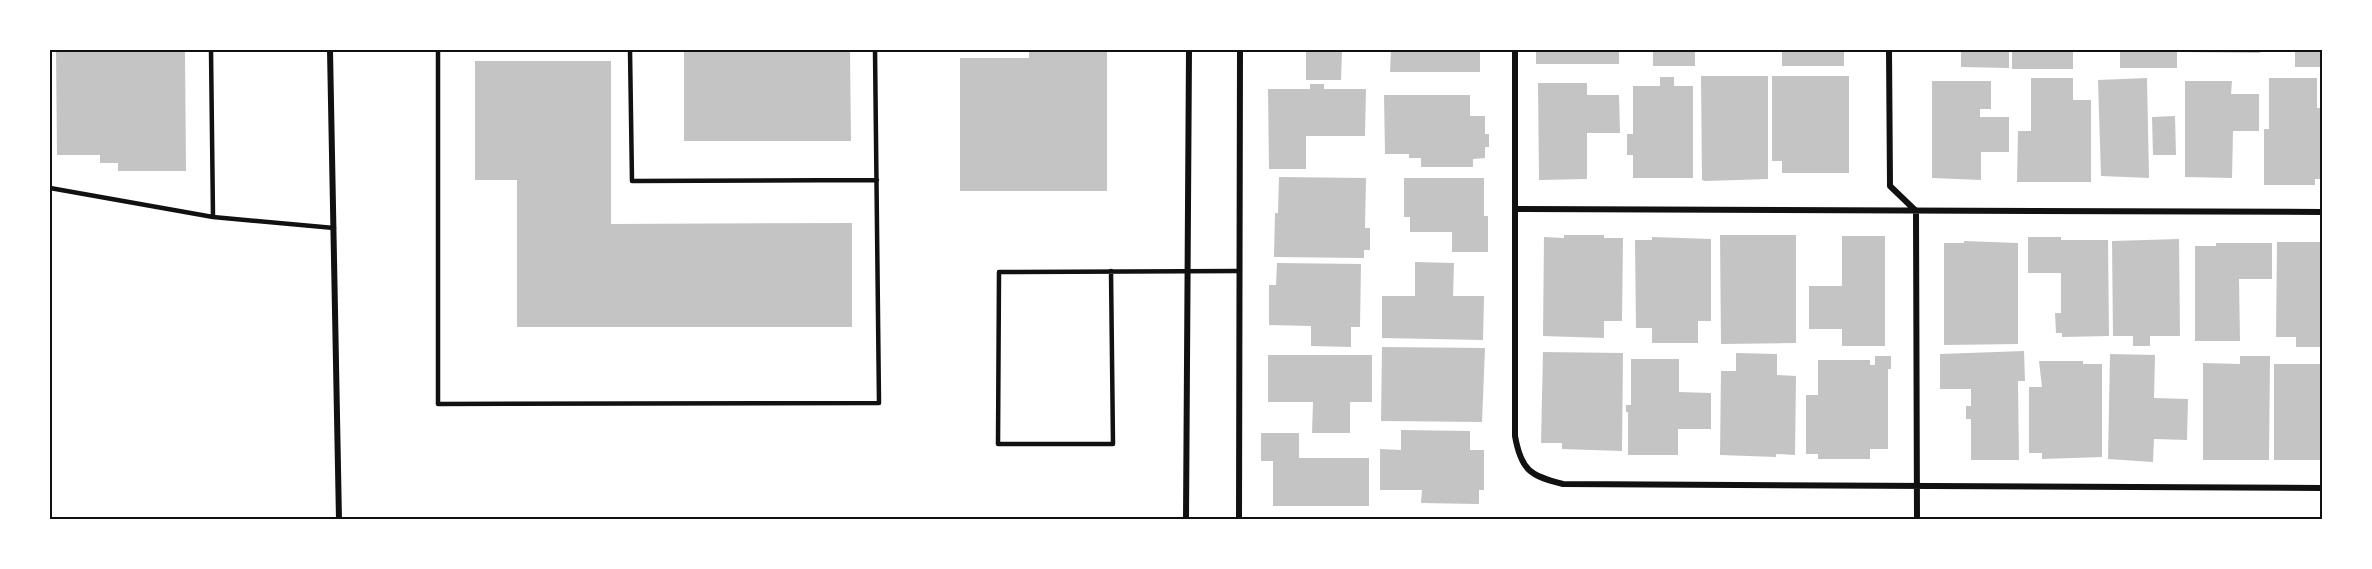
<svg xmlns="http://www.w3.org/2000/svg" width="2372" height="569" font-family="Rubik,sans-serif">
	<rect width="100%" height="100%" fill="#fff"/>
	<path fill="#c4c4c4" d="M56 50H185L186 171H118V163H100V155H57Z
		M684 50H850L851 141H684Z
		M1029 50H1107V191H960V58H1029Z
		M1306 50H1369V52H1342L1341 80H1306Z
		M1391 50H1480V72H1390Z
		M1536 50H1619V64H1536Z
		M1653 50H1695V66H1653Z
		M1782 50H1844V66H1782Z
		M1961 50H2009V68L1961 67Z
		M2012 50H2073V69H2012Z
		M2120 50H2177V68H2120Z
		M2182 50H2260V53L2182 52Z
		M2295 50H2322V67H2295Z
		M475 61H611V224L852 223V327H517V180H475Z
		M1701 76H1768V179L1705 181 1702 180Z
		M1772 76H1849V173H1782V161H1772Z
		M1660 77H1674V86H1693V178H1633V155H1627V134H1633V86H1660Z
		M2031 78H2073V100H2091V182H2017L2018 131H2031Z
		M2147 78 2149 178 2101 176 2098 80Z
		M2269 78H2317V108H2322V179H2315V185H2264V129H2269Z
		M1932 81H1991V109H1980V117H2009V152H1981V180L1932 178Z
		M2185 81H2232L2231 94H2259V131H2233L2232 178 2185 177Z
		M1538 83H1587V95H1619L1620 133H1587V179L1539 180Z
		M1310 84H1324V89H1366L1365 136H1306V169H1269L1268 89H1310Z
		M1384 95H1470V116H1485V134H1489V147H1485V158L1473 159V167H1421V158H1409V154H1385Z
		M2175 116 2176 155H2153L2152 117Z
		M1279 177 1366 178 1365 228H1370V250H1364V258L1274 257 1275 213H1278Z
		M1404 178H1484V216H1488V252H1452V232H1410V217H1404Z
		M1564 235H1604V238H1623L1622 321H1604V338L1543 336 1544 237 1564 238Z
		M1720 235H1796V343L1721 344Z
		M1842 236H1885V346H1842V329H1809V286H1842Z
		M1652 237 1711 239V321H1698V343H1652V328H1636L1635 240H1652Z
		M2028 237H2061V240H2108L2109 336 2062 337V333H2056L2055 313H2061V273H2028Z
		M2179 239 2180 336H2150V346H2133V336H2113L2112 241Z
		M1964 241 2018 243V344L1944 345V243H1964Z
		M2277 242H2322V347H2296V337H2276Z
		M2216 243H2272V279H2239L2240 341H2195V246H2216Z
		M1415 262 1454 263 1453 296H1484L1483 340 1382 338V296H1415Z
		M1277 263 1361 264 1360 327H1351V347L1311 346V326L1269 325V285H1276Z
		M1382 347 1485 348 1482 422 1381 421Z
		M2024 351 2025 381H2018L2019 460H1971V419H1966V406H1971V389H1940V354Z
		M1543 352 1623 353 1622 451 1562 449V443H1541Z
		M1736 353 1777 354V375L1796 376 1795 455 1776 454V457L1720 455 1721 371H1736Z
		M2110 354 2155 355 2154 398 2188 399 2187 440 2154 439 2153 462 2108 459Z
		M1268 355H1372V402H1350V433H1312L1313 402H1268Z
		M1875 356H1891V369H1888V449H1870V459H1818V454H1806V395H1818V360H1870V365H1875Z
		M2240 356H2270L2269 460H2203V363L2240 364Z
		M1631 359H1679V392L1711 393V429H1678V455H1628V412H1626V405H1631Z
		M2039 361H2083V364H2102V457L2042 459V453H2029V387H2042Z
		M2274 364H2322V460H2274Z
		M1401 430 1470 431V450H1484V490H1479V504L1421 503 1422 490H1380V449L1401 450Z
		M1261 433H1299V458H1369V506H1273V461H1261Z"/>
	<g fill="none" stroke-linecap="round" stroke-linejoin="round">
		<path stroke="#111" stroke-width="4.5" d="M211 50 213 217
			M438 50V404L879 403 875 50
			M630 50 632 181 877 180
			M50 188 213 217 334 228
			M1111 271 1113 444H998L999 272 1239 271"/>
		<path stroke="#111" stroke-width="6" d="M330 50 339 520
			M1515 50V436C1521 470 1530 476 1563 484L2322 488
			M1889 50 1890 186 1916 211 1917 520
			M1515 209 2322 212
			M1186 520 1189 50
			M1239 520 1240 50"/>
	</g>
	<rect width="2372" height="569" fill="none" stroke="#ffffff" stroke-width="102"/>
	<rect x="51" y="51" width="2270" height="467" fill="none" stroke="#111" stroke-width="2"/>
</svg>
